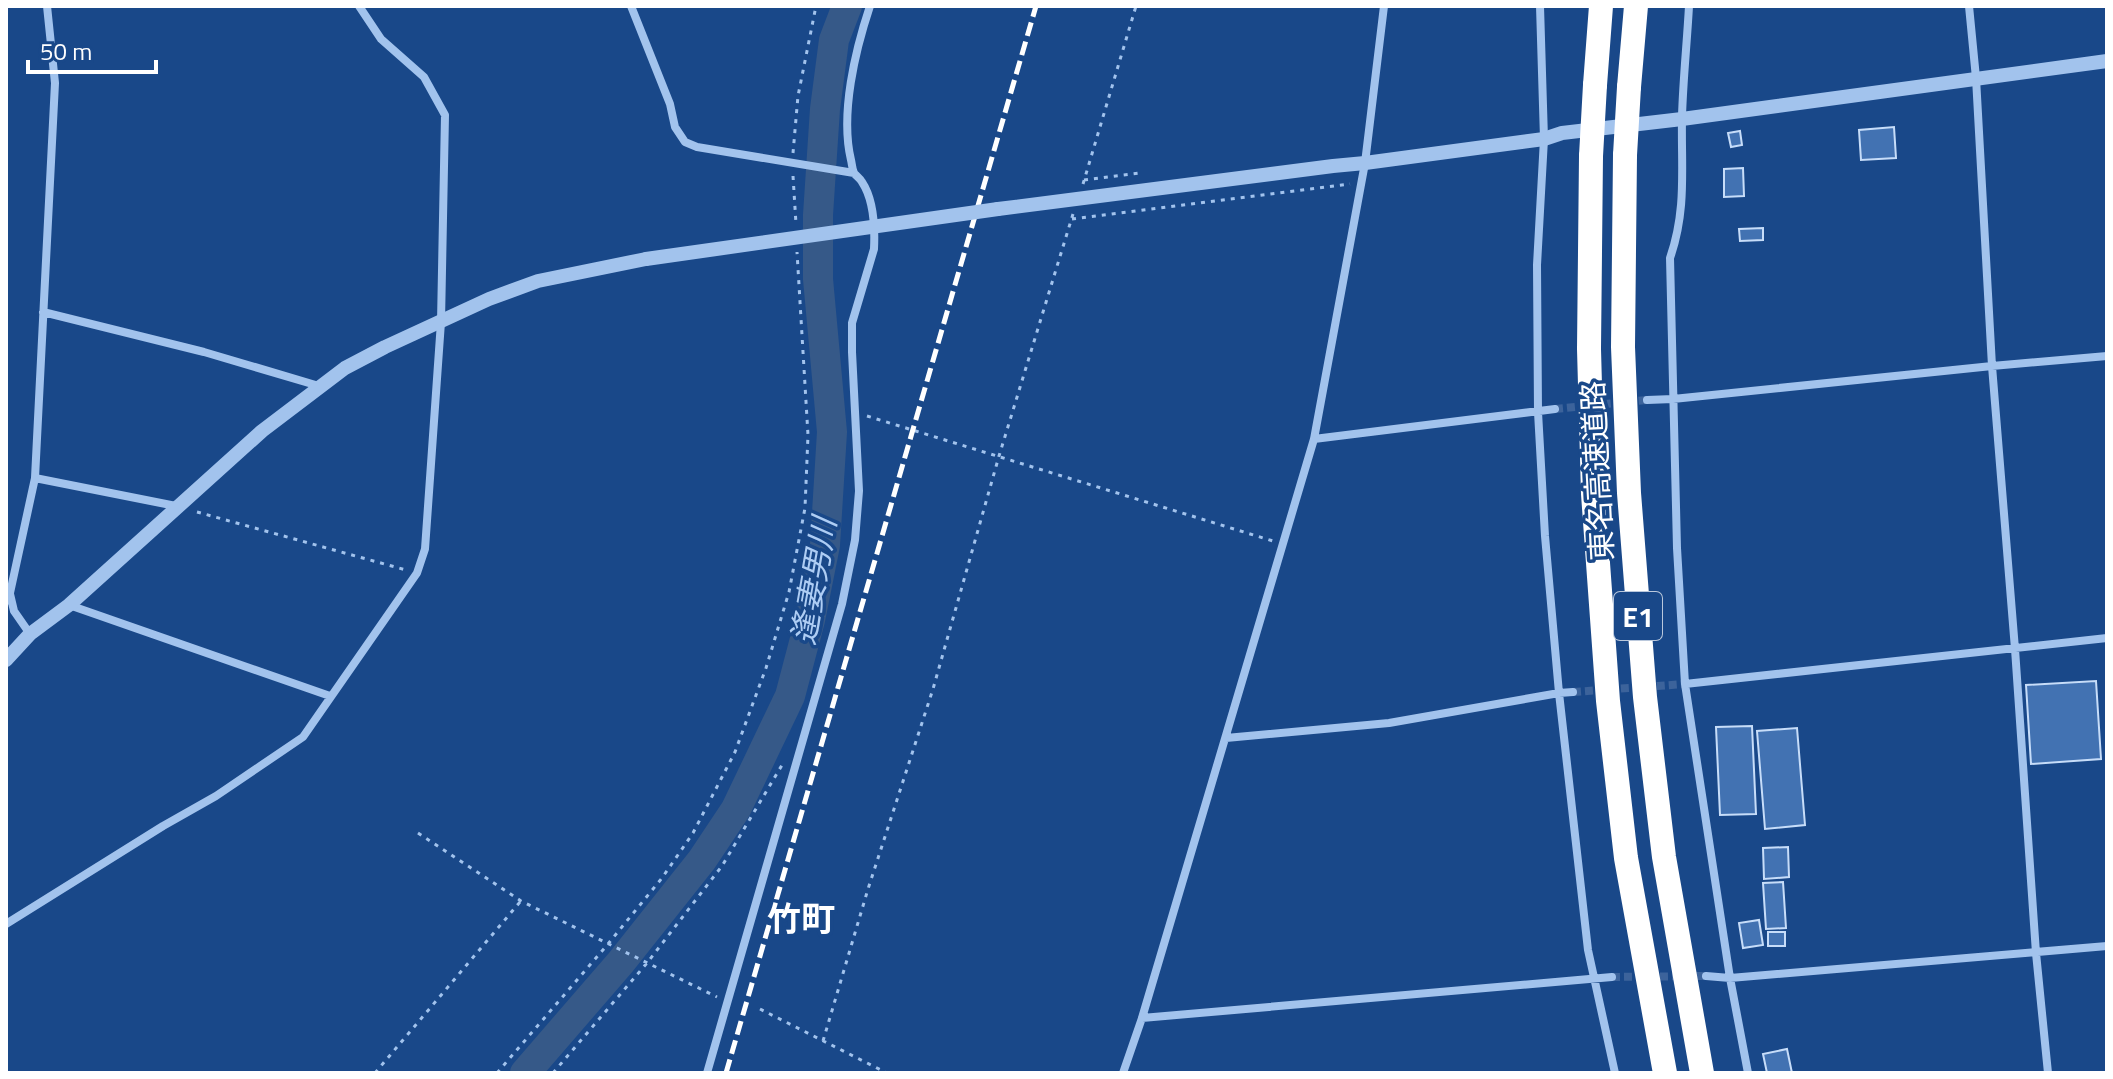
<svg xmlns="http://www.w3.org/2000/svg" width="2113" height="1079" font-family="'Titillium Web','Noto Sans JP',sans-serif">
	<rect width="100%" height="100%" fill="#194889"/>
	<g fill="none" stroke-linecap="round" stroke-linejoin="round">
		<path stroke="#365988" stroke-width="30" d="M525 1073 621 962 702 860 736 809 790 696 810 620 825 545 832 432 818 279V215L825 109 834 40 847 6"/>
	</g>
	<path fill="#4272b2" stroke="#c7ddf9" stroke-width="2" d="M1894 127 1896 158 1861 160 1859 130Z
		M1740 131 1742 145 1731 147 1728 133Z
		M1743 168 1744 196 1724 197V169Z
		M1763 228V240L1740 241 1739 229Z
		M2096 681 2101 759 2031 764 2026 685Z
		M1752 726 1756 814 1720 815 1716 727Z
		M1797 728 1805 825 1765 829 1757 731Z
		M1788 847 1789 877 1764 879 1763 848Z
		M1783 882 1786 928 1766 929 1763 883Z
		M1759 920 1763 945 1743 948 1739 923Z
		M1768 932H1785V946H1768Z
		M1787 1049 1792 1073H1767L1763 1054Z"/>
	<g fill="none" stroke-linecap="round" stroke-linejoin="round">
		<path stroke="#3c639b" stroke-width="8" stroke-dasharray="8 4" stroke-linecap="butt" d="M1555 409 1647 400
			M1573 692 1685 684
			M1612 977 1706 976"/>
		<path stroke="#a2c3ed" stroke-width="3" stroke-dasharray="4 6" stroke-linecap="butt" d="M793 153 798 96 816 6
			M793 176 796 224
			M1084 180 1140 173
			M1083 184 1136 6
			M1072 219 1350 184
			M867 416 1273 541
			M197 512 406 570
			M418 833 521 901 717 997
			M760 1009 887 1073
			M823 1041 868 889 933 689 999 456 1073 214
			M375 1073 520 902
			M497 1073 608 944 662 878 693 833 735 752 766 668 789 592 805 508 808 435 797 252
			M553 1073 647 963 722 866 782 765"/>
		<path stroke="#a2c3ed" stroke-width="8" d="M631 6 670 104 675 127 685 142 697 147 854 173
			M1540 6 1544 139 1537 265 1538 412 1545 536 1559 693 1588 950 1615 1073
			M1689 6C1687 43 1683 80 1682 117 1681 168 1687 209 1670 258L1677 548 1685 684 1730 978 1748 1073
			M1969 6 1976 78 1992 366 2015 649 2036 953 2048 1073
			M43 312 204 352 319 386
			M1647 400 1673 399 1992 366 2107 356
			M1314 439 1555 409
			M35 478 176 506
			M10 594 14 611 30 634
			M6 601 10 593 35 478 55 83 47 6
			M69 605 330 696
			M1685 684 2107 638
			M1226 738 1389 723 1559 693 1573 692
			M6 924 163 826 216 796 303 737 417 573 425 549 441 322 445 115 424 77 381 39 359 6
			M1706 976 1730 978 2107 946
			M1142 1018 1612 977
			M707 1073 842 604 855 540 859 491 852 352V323L874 249C875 228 874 200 862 182 860 178 856 176 854 173 852 169 852 164 851 160 840 114 855 51 870 6
			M1123 1073 1142 1018 1314 439 1365 163 1384 6"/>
		<path stroke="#a2c3ed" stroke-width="14" d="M998 209 1333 166 1365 163 1544 139 1562 133 1682 119 2107 61
			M6 660 30 634 69 605 262 431 345 368 385 347 489 299 538 281 646 259"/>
		<path stroke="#fff" stroke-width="24" d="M1595 85 1601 6
			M1629 87 1636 6
			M1625 155 1623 347 1629 493 1645 697 1664 857 1702 1073
			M1591 156 1589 349 1593 494 1608 701 1626 858 1665 1073"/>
		<path stroke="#fff" stroke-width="5" stroke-dasharray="14 6" stroke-linecap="butt" d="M726 1073 1036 6"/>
		<path stroke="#a2c3ed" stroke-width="14" d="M646 259 998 209"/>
		<path stroke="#fff" stroke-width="24" d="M1625 155 1629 87
			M1591 156 1595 85"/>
	</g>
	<g text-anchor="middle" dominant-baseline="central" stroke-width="7" stroke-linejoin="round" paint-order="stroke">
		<rect fill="#194889" stroke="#bac8dc" stroke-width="2" x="1614" y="592" width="48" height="48" rx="6"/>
		<g font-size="28" font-weight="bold" fill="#fff">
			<text x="1638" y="616">E1</text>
		</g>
		<g font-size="30" fill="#fff" stroke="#194889">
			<text transform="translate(1597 471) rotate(-93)">東名高速道路</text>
		</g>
		<g font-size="32" font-style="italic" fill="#aecdf4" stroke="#194889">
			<text transform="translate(813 581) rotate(-80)">逢妻男川</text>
		</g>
		<g font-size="34" font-weight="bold" fill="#fff" stroke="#194889">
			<text x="801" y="918">竹町</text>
		</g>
	</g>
	<rect width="2113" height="1079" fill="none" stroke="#ffffff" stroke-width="16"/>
	<path d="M28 60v12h128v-12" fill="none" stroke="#ffffff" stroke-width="4"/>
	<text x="40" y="60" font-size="24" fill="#ffffff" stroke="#194889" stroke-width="6" paint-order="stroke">50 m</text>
</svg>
